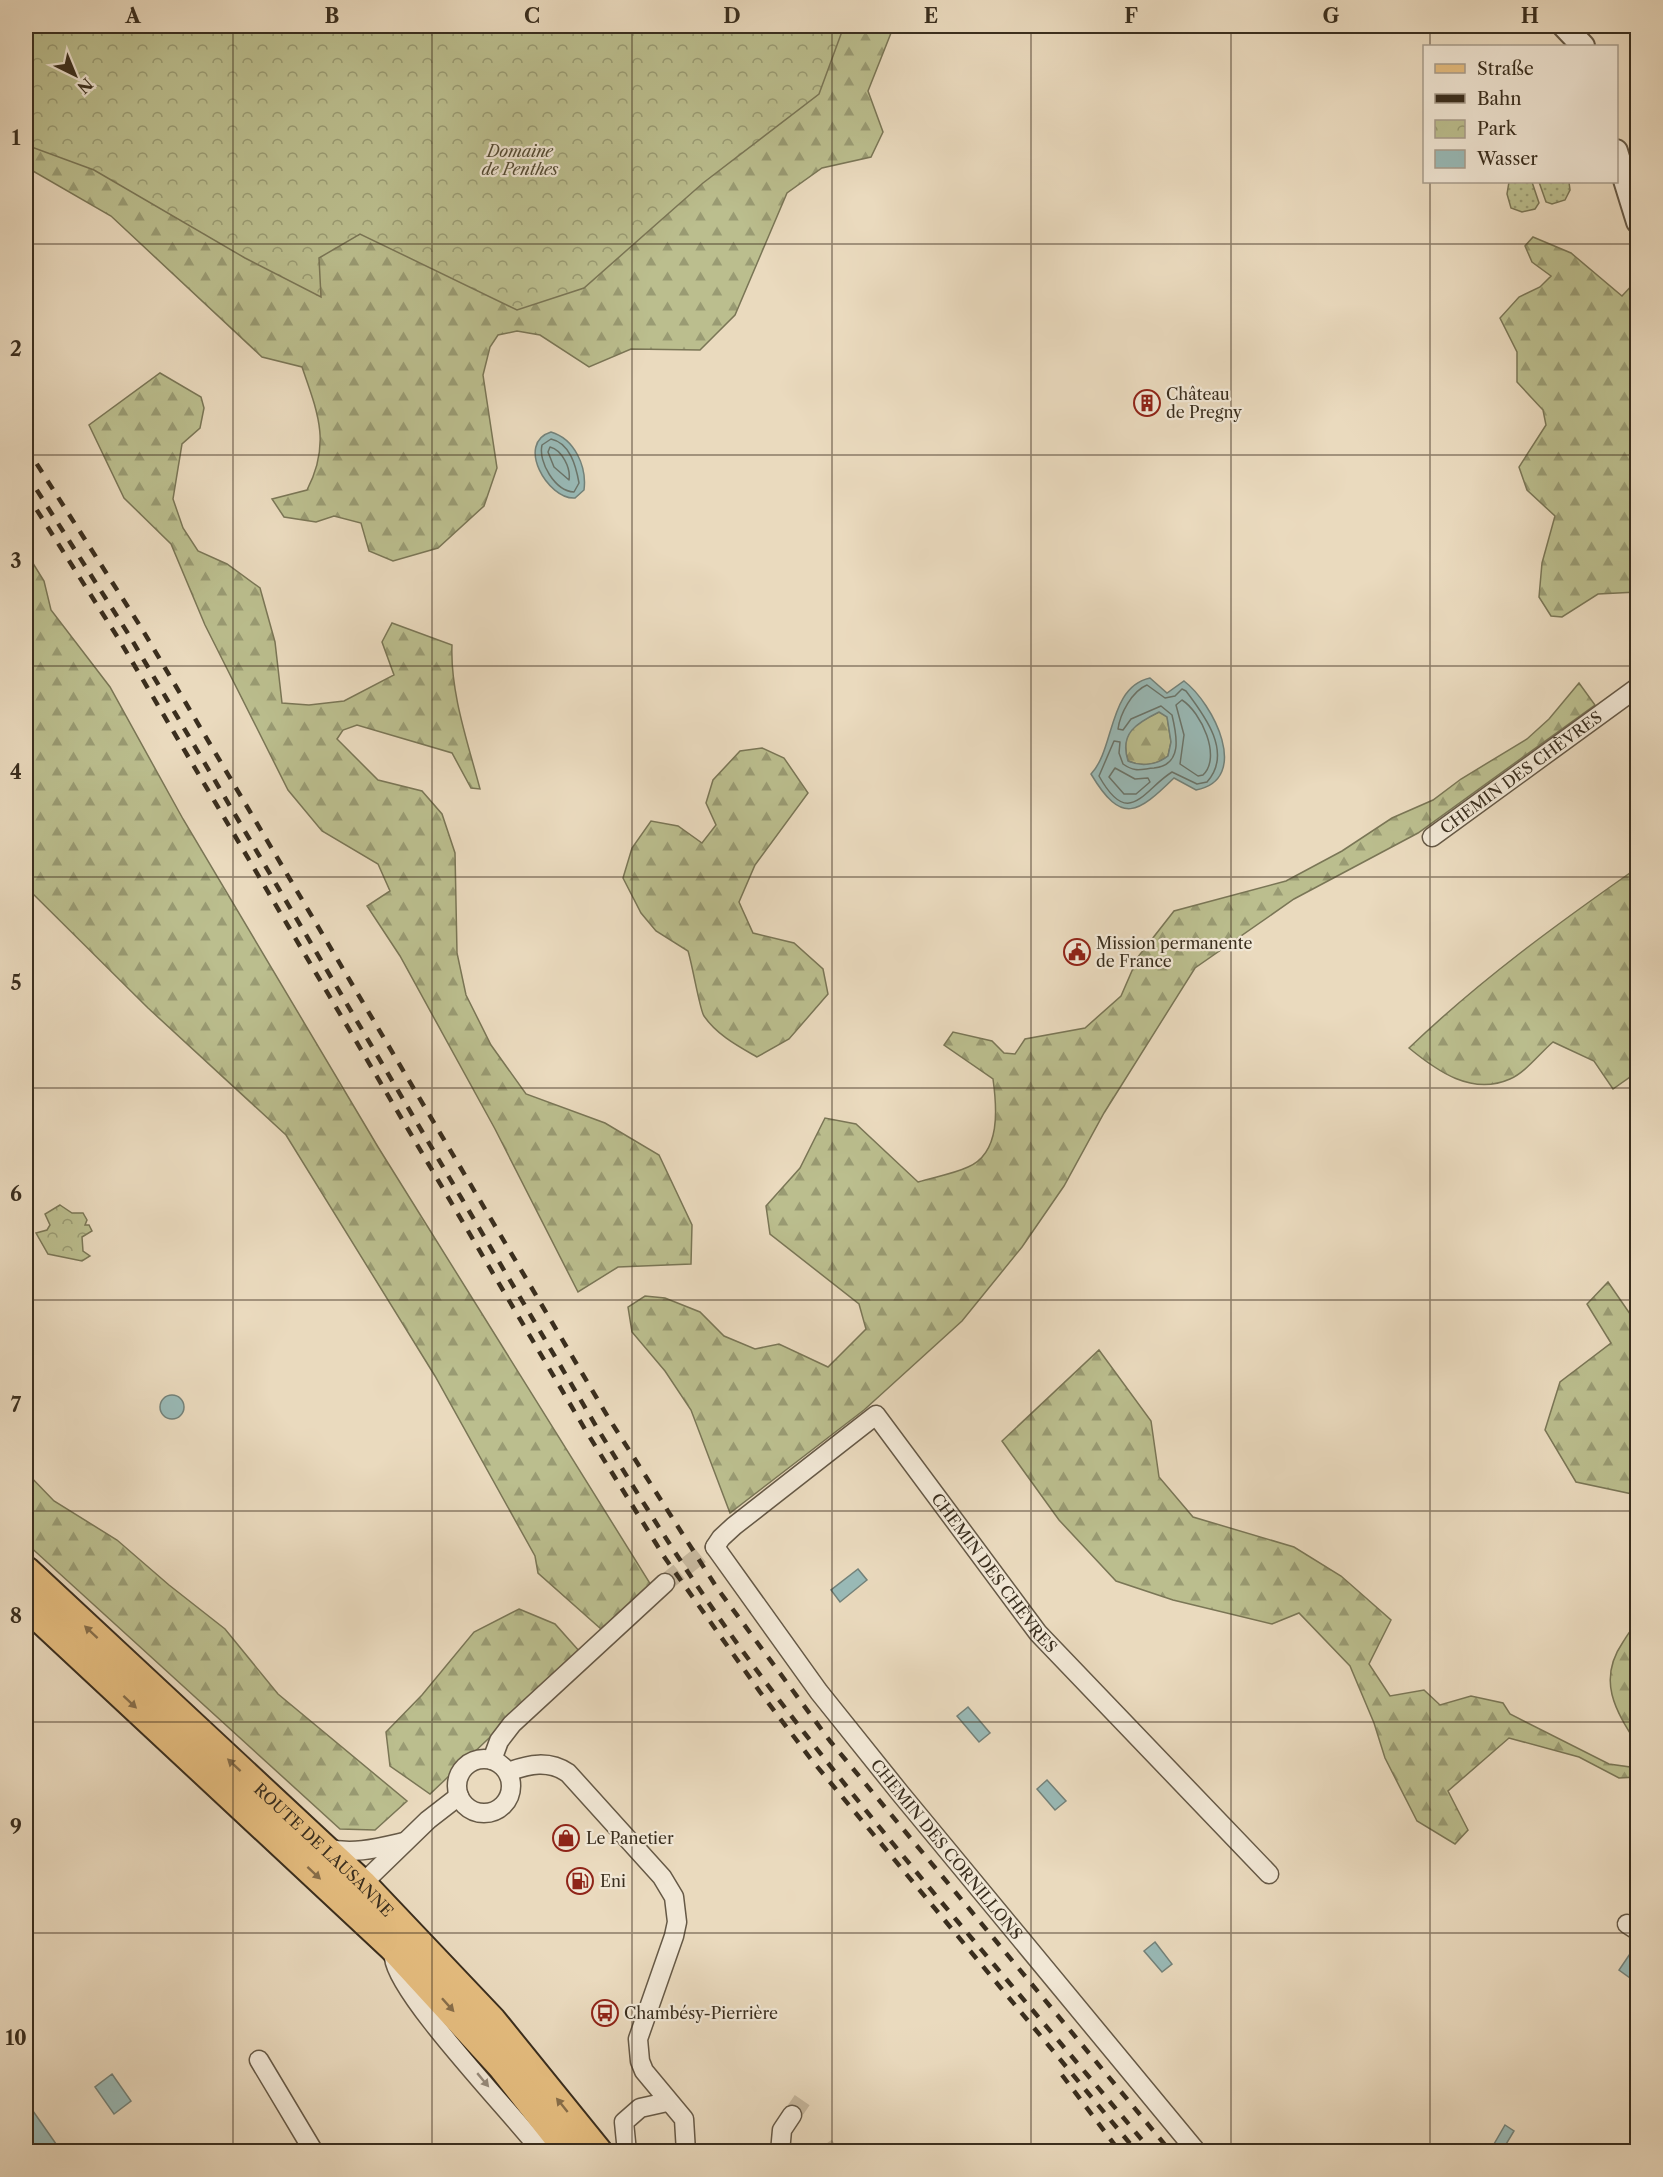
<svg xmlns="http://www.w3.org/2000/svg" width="1663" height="2177" font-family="'Libre Caslon Text',serif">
	<defs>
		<pattern id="grass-dots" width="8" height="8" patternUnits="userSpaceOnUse" patternTransform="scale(1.5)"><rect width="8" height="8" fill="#bbbe8e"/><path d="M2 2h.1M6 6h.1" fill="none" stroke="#999b73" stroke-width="1.8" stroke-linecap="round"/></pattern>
		<pattern id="forest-firs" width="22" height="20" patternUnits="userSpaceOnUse" patternTransform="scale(1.5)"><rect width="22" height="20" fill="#bbbe8e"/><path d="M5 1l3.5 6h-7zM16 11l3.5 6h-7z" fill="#999b73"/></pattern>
		<pattern id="park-crowns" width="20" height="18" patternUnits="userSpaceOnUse" patternTransform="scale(1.5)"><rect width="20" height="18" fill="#bbbe8e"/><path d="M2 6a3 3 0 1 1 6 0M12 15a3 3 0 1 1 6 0" fill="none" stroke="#999b73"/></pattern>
	</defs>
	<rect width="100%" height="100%" fill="#eadabe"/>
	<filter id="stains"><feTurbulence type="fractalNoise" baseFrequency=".00333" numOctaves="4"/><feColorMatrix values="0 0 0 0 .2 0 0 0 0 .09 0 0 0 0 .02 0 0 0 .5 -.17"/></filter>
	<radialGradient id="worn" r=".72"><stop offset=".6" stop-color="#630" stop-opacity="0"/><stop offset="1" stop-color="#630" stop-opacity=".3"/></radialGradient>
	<path fill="url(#grass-dots)" stroke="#7a7656" stroke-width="1.5" d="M1509 182H1532L1539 203 1535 209 1522 212 1511 208 1507 194Z
		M1539 182H1569L1570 190 1565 200 1552 204 1546 202Z"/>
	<path fill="url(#forest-firs)" stroke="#7a7656" stroke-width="1.5" d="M788 26H902L891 33 868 91 883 132 871 157 822 168 787 193 735 315 700 350 631 349 589 367 540 335 517 331 498 335 490 347 483 375 497 468 484 506 438 548 393 561 369 551 361 523 334 516 316 522 284 517 272 499 307 490C331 444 318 413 302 367L262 357 111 216 26 167V72Z
		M1533 237 1571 253 1622 296 1637 280V592L1598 594 1562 617 1551 616 1539 597 1542 563 1555 516 1527 490 1519 467 1546 425 1543 410 1517 382V352L1500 318 1519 297 1540 287 1551 276 1532 262 1525 246Z
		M160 373 201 397 204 408 200 428 182 444 173 499 183 528 198 551 227 564 260 588 275 642 282 703 309 705 344 701 394 675 382 642 392 623 452 645C450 692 468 743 480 789L471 788 452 753 357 725 343 730 337 739 378 780 422 791 442 814 455 853 457 953 466 995 491 1045 526 1094 605 1123 659 1155 692 1225 691 1264 618 1267 578 1292 495 1129 400 956 367 906 390 891 378 864 322 831 288 790 205 625 171 544 124 498 89 425Z
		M26 552 44 581 51 610 110 687 183 819 378 1147 651 1585 601 1629 538 1573 535 1556 435 1376 286 1135 148 1008 26 887Z
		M1579 683 1595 705 1418 833 1294 899 1195 968 1104 1113 1064 1186 1022 1247 962 1321 864 1410 730 1513 691 1410 665 1371 632 1332 628 1307 645 1296 665 1298 700 1312 724 1336 755 1349 779 1344 828 1367 866 1329 859 1304 770 1234 766 1206 800 1168 825 1118 856 1124 918 1182C934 1177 953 1174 968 1167 1001 1153 997 1108 993 1079L944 1045 953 1032 992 1041 1004 1053 1015 1054 1025 1039 1085 1028 1121 996 1138 957 1174 911 1286 881 1342 851 1392 818 1433 800 1461 779 1527 739 1549 719Z
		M1159 712 1167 716 1171 742 1168 756C1157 765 1141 767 1128 761 1119 730 1135 724 1159 712Z
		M762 748 784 758 808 793 755 865 739 902 753 933 794 943 823 969 828 994 789 1039 757 1057C738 1046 717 1035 704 1016 700 1011 692 963 688 951L656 931 641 913 623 878 632 848 651 821 678 826 702 843 716 825 706 803 713 780 740 751Z
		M1637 868V1072L1613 1089 1594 1061 1553 1042C1540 1053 1525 1073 1510 1079 1472 1096 1437 1071 1409 1048 1480 980 1557 924 1637 868Z
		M1608 1282 1637 1324V1495L1576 1482 1545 1430 1560 1382 1611 1343 1587 1304Z
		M1099 1350 1151 1421 1159 1477 1193 1517 1294 1547 1341 1576 1391 1620 1369 1664 1390 1696 1424 1690 1440 1705 1471 1696 1503 1703 1510 1714 1609 1764 1637 1768V1777L1619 1778 1579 1757 1509 1738 1448 1791 1468 1830 1455 1844 1417 1821 1385 1758 1374 1723 1350 1666 1299 1613 1272 1624 1173 1600 1116 1581 1059 1520 1002 1441Z
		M26 1472 54 1501 117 1540 169 1585 225 1629 278 1694 407 1801 375 1830 340 1829 26 1543Z
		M519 1609 555 1624 580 1652 430 1794 390 1766 386 1732 422 1695 474 1632Z
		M1637 1624V1744C1615 1710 1597 1680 1623 1642 1627 1636 1631 1628 1637 1624Z"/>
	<path fill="url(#park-crowns)" stroke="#7a7656" stroke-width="1.5" d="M26 26H844L819 94 703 183 584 288 517 310 360 234 319 258 321 297 245 258 94 170 26 145Z
		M60 1205 72 1213H83L87 1220 85 1225H89L92 1231 82 1237 83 1251 90 1256 82 1261 48 1254 36 1233 47 1230 50 1225 45 1214Z"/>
	<path fill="#99bab7" stroke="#73827a" stroke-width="1.5" fill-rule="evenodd" d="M551 432C575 439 587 467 584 490L575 498C548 500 515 443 551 432Z
		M1150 678 1167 693 1184 681C1213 703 1252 779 1196 790L1174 778C1138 813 1122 826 1091 774 1115 749 1108 687 1150 678ZM1159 712 1167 717 1171 742 1168 756C1157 765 1141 767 1128 761 1119 733 1137 723 1159 712Z
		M160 1407a12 12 0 1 1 24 0a12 12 0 1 1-24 0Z
		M858 1569 867 1580 840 1602 831 1590Z
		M968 1707 990 1733 979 1742 957 1716Z
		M1047 1780 1066 1801 1055 1810 1037 1789Z
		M1155 1942 1172 1964 1162 1972 1144 1951Z
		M1634 1948 1637 1951V1966L1630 1978 1619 1970Z
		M112 2074 131 2101 114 2114 95 2087Z
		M26 2101 61 2151H26Z
		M1505 2125 1514 2131 1502 2151H1490Z"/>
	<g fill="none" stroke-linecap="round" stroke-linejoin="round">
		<path stroke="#6a746a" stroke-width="1.5" d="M551 439C570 443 576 466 579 483L574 492C555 491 538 462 542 445Z
			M550 447C562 450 571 468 569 480L554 467 548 452Z
			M1147 685 1165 698 1175 696 1182 689 1186 691C1205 716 1233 753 1207 782L1197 784 1172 772C1143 790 1129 830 1099 776L1114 741 1120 742 1119 753 1123 764C1136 773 1141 769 1154 768 1183 765 1177 736 1172 715L1161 706 1131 719 1123 730 1118 729C1120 714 1132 691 1147 685Z
			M1182 700C1201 712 1222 757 1203 775L1198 776 1180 764 1184 735 1176 705Z
			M1115 768 1135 779 1148 778 1150 782 1136 794H1124L1109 777Z"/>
		<path stroke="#c7b89e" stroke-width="18" stroke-dasharray="18 9" stroke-linecap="butt" d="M665 1583 704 1552
			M792 2115 803 2099
			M830 2152 837 2147"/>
		<defs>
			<g id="minor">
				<path id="s1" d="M1432 837 1638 687"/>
				<path id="s2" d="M715 1547 721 1538 734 1526 876 1415 1038 1633 1269 1874"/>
				<path id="s3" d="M715 1547 819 1692 900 1793 1197 2152"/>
				<circle cx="484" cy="1786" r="27"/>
				<path d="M492 1760 499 1741 512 1724 665 1583"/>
				<path d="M508 1772C529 1764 549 1760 568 1773L662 1877 674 1897 677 1922 674 1936 638 2039 640 2061 644 2071 684 2119 686 2152"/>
				<path d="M326 1848C352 1855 378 1848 404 1842"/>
				<path d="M362 1884 428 1820 459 1796"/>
				<path d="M1627 1924 1638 1931"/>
				<path d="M394 1958C398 1995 513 2114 542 2152"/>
				<path d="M259 2060 314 2152"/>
				<path d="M627 2152 624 2122 640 2108 667 2102"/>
				<path d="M780 2152 782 2130 792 2115"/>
			</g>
			<path id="tertiary" d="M1564 26 1583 46
				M1616 151 1638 222"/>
			<g id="primary">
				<path id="s4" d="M26 1571 362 1884 492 2021 598 2152"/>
				<path d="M26 1605 393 1947 502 2066 570 2152"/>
			</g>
		</defs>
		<use href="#minor" stroke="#665946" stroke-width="21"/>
		<use href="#tertiary" stroke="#665946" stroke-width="26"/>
		<use href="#primary" stroke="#3a2e1e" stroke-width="32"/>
		<use href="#minor" stroke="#f1e7d5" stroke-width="18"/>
		<use href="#tertiary" stroke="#f1e7d5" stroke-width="22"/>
		<use href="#primary" stroke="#e5bd7f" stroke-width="28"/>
		<path stroke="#3a2e1e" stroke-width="4.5" stroke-dasharray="10 10" stroke-linecap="butt" d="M26 447 142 629 608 1417 717 1588 830 1741 1171 2152
			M26 473 129 635 596 1426C643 1503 691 1580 744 1653 871 1826 1015 1987 1152 2152
			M26 493 120 641 586 1431 665 1558 760 1692 810 1758 1137 2152
			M1062 2075 1120 2152"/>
	</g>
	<defs><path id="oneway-solid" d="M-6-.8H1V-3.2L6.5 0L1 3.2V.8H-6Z" transform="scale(1.5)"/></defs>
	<g fill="#876e4a">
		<use href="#oneway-solid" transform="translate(91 1632) rotate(-137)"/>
		<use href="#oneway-solid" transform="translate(130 1702) rotate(43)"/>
		<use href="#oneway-solid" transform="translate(234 1765) rotate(-137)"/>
		<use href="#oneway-solid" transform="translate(314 1873) rotate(43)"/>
		<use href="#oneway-solid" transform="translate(448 2005) rotate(48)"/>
		<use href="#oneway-solid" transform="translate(562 2105) rotate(-129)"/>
	</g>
	<use fill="#968a7a" href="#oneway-solid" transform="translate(483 2080) rotate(50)"/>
	<path fill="none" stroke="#3a2e1e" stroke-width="1.5" stroke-opacity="0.55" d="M233 26V2152M432 26V2152M632 26V2152M832 26V2152M1031 26V2152M1231 26V2152M1430 26V46M1430 182V2152M26 244H1638M26 455H1638M26 666H1638M26 877H1638M26 1088H1638M26 1300H1638M26 1511H1638M26 1722H1638M26 1933H1638"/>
	<defs>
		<symbol id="building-ring" viewBox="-11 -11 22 22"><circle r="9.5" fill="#f1e7d5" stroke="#8f2418" stroke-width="1.5"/><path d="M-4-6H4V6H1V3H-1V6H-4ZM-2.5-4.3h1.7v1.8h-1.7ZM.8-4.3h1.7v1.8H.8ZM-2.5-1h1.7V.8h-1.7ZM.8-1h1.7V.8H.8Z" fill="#8f2418"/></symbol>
		<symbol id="civic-ring" viewBox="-11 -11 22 22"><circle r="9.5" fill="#f1e7d5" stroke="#8f2418" stroke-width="1.5"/><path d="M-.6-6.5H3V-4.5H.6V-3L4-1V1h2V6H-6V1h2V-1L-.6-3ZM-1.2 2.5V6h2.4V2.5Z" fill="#8f2418"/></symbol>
		<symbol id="shop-ring" viewBox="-11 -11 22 22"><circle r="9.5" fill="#f1e7d5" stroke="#8f2418" stroke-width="1.5"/><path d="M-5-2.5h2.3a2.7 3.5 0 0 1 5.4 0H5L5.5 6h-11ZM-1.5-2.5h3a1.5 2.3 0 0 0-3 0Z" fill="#8f2418"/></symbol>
		<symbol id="fuel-ring" viewBox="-11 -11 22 22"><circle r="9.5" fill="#f1e7d5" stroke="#8f2418" stroke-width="1.5"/><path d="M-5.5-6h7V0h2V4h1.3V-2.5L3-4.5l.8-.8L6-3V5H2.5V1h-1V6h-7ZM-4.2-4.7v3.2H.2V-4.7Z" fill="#8f2418"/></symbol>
		<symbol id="bus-ring" viewBox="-11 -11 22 22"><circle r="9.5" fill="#f1e7d5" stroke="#8f2418" stroke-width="1.5"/><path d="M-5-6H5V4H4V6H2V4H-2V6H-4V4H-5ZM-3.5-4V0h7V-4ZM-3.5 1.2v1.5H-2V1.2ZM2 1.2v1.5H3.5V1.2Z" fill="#8f2418"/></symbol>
	</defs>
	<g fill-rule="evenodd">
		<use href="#building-ring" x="1132" y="388" width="30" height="30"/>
		<use href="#civic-ring" x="1062" y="937" width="30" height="30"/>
		<use href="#shop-ring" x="551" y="1823" width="30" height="30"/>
		<use href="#fuel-ring" x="565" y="1866" width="30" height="30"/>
		<use href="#bus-ring" x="590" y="1998" width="30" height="30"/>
	</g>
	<g text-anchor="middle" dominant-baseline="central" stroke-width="4.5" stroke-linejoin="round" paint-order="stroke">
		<g font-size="16" font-style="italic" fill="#544b34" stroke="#f1e7d5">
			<text x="520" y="151">Domaine<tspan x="520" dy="18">de Penthes</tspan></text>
		</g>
		<g font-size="16" fill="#3a2e1e" stroke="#f1e7d5" text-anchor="start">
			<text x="1166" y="394">Château<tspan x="1166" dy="18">de Pregny</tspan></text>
			<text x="1096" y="943">Mission permanente<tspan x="1096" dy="18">de France</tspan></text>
			<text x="586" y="1838">Le Panetier</text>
			<text x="600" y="1881">Eni</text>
			<text x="624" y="2013">Chambésy-Pierrière</text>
		</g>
		<g font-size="16" fill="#3a2e1e" stroke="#f1e7d5">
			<text stroke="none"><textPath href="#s1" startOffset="110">CHEMIN DES CHÈVRES</textPath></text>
			<text stroke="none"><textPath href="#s2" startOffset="406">CHEMIN DES CHÈVRES</textPath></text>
			<text stroke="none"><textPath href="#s3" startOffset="381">CHEMIN DES CORNILLONS</textPath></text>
			<text stroke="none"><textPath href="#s4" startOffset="408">ROUTE DE LAUSANNE</textPath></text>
		</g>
	</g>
	<rect width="1663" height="2177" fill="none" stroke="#eadabe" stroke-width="66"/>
	<rect x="1423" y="45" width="195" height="138" fill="#f1e7d5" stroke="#a89d8c" stroke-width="1.5"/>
	<rect x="1435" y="64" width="30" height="9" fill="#e5bd7f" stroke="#a89d8c" stroke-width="1.5"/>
	<text x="1477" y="75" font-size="18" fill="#3a2e1e">Straße</text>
	<rect x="1435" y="94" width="30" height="9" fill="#3a2e1e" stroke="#a89d8c" stroke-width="1.5"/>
	<text x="1477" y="105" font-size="18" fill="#3a2e1e">Bahn</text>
	<rect x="1435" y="120" width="30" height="18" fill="url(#park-crowns)" stroke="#a89d8c" stroke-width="1.5"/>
	<text x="1477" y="135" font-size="18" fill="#3a2e1e">Park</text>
	<rect x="1435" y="150" width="30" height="18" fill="#99bab7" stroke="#a89d8c" stroke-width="1.5"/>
	<text x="1477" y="165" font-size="18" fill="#3a2e1e">Wasser</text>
	<g transform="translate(75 75) rotate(137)" stroke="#f1e7d5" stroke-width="4.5" paint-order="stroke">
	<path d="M0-4.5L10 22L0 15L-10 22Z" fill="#3a2e1e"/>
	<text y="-9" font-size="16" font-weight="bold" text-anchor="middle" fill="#3a2e1e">N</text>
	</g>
	<rect x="33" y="33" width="1597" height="2111" fill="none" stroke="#3a2e1e" stroke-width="2"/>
	<g font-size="20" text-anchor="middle" font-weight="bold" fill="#3a2e1e">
		<text x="133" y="23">A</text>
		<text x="332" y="23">B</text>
		<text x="532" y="23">C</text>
		<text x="732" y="23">D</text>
		<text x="931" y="23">E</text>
		<text x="1131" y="23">F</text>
		<text x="1331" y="23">G</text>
		<text x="1530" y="23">H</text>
		<text x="16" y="145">1</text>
		<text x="16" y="356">2</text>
		<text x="16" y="568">3</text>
		<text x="16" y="779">4</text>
		<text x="16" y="990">5</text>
		<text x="16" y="1201">6</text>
		<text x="16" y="1412">7</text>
		<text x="16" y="1623">8</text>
		<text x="16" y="1834">9</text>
		<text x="16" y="2045">10</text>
	</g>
	<rect width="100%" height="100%" filter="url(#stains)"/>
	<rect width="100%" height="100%" fill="url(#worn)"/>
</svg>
